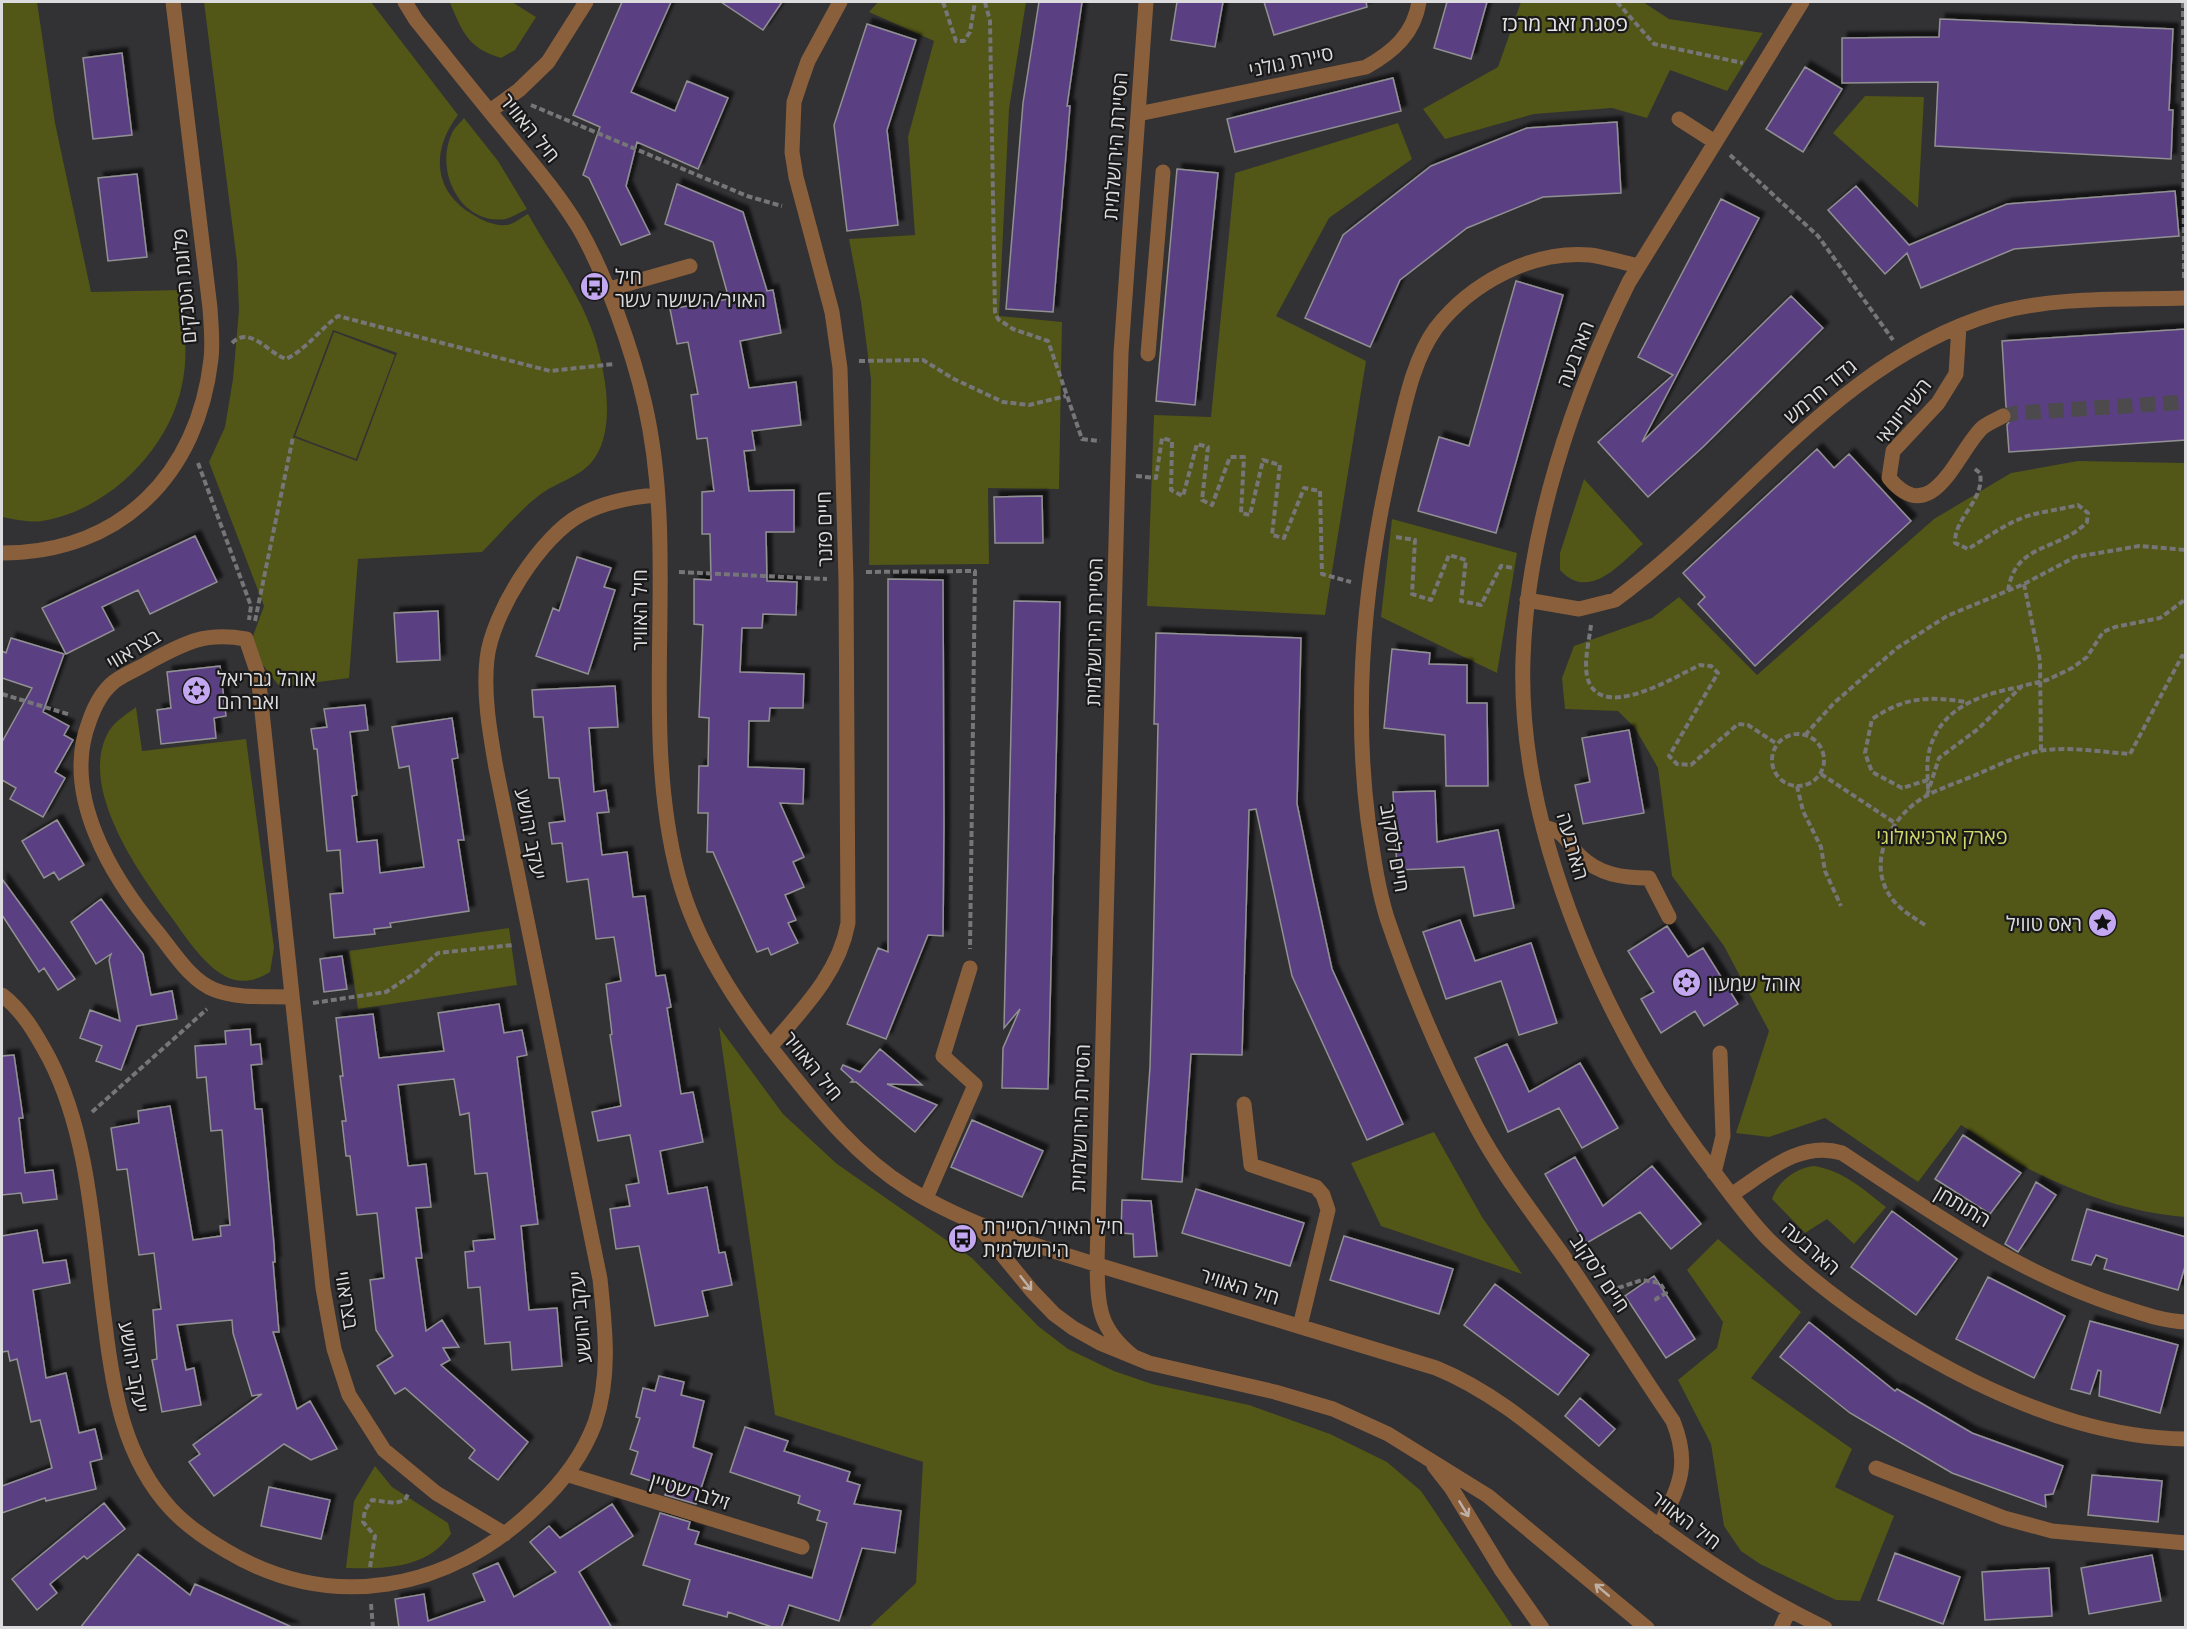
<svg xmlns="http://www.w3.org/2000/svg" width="2187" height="1629" font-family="'Open Sans','Noto Sans Hebrew',sans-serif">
	<defs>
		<filter id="shadow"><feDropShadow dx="5.5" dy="-5.5" stdDeviation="1.5" flood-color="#0009"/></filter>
	</defs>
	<rect width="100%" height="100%" fill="#323134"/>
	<path fill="#525616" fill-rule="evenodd" d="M2 2H37L55 123 91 292 180 290C184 322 189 353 182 385 169 450 107 511 42 521 30 523 14 519 2 517Z
		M204 2H371L458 115C431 150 433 191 472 214 483 221 494 226 507 225 514 224 522 217 528 214 550 253 582 297 595 339 606 374 617 433 591 463 576 479 554 483 537 497 517 513 500 534 482 552L358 559 349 678 280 687 249 647 264 606 209 462 225 427 233 379 239 310 237 262ZM333 330 397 353 357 461 293 437Z
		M453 2H512L536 17 515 50 501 58C468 48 463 33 450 3Z
		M878 2H1026L1009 109 999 316 1062 322 1059 489 988 488 989 564 869 565 871 379 861 302 849 239 915 235 908 137 934 41 869 12Z
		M1521 2H1643L1669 19 1763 33 1727 91 1670 70 1647 118 1612 108 1534 114 1445 139 1423 109 1498 67Z
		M1865 96 1924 97 1918 208 1833 133Z
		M464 118 498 161 527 209C521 212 513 217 506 219 460 226 434 170 452 133 454 128 460 123 464 118Z
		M1398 123 1412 159 1329 218 1276 316 1366 361 1325 615 1147 606 1154 415 1211 417 1235 173Z
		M334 332 395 355 356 459 295 436Z
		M2078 461 2185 463V1217C2129 1213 2073 1192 2023 1166 2001 1155 1982 1138 1961 1125L1918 1182 1825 1118 1769 1137 1736 1133 1769 1031 1724 946 1672 876 1658 768 1635 728 1618 711 1565 709 1562 678 1574 646 1652 618 1679 597 1757 675 1934 519 2011 473Z
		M1584 479 1643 544C1620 564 1589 602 1560 570V553Z
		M1392 519 1517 553 1497 673 1381 617Z
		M136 707 142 751 246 739 274 948 270 972C256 981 239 985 223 975 201 962 184 934 169 914 138 871 77 786 109 731 115 721 127 714 136 707Z
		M509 928 517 985 358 1009 349 951Z
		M719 1027 783 1114 837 1164 972 1258 1038 1326 1068 1349 1114 1371 1152 1384 1249 1405 1330 1434 1387 1462 1421 1491 1513 1627H869L916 1583 923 1462 775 1415Z
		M1434 1132 1482 1217 1522 1274 1381 1226 1351 1163Z
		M1814 1166C1844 1171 1863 1189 1886 1207L1854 1244 1827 1219 1805 1233 1772 1199C1778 1181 1796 1168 1814 1166Z
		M1718 1239 1801 1312 1751 1378 1852 1449 1835 1487 1894 1516 1860 1601 1836 1600 1760 1564 1741 1551 1724 1526 1711 1444 1678 1380 1717 1348 1723 1322 1687 1270Z
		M375 1466 392 1487 448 1523 451 1534C427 1569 385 1569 346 1568L354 1501Z"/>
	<path fill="#5a4182" stroke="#919093" stroke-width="1.5" filter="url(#shadow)" d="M622 2H671L631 92 675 111 687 81 728 98 698 169 637 142 626 186 650 234 621 245 589 178 583 175 600 127 573 115Z
		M721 2H782L763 30Z
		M1039 2H1082L1067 106H1070L1053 312 1006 309 1023 103Z
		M1177 2H1223L1215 47 1171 40Z
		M1264 2H1366L1367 7 1274 35Z
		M1447 2H1487L1471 59 1434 48Z
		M1940 19 2173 29 2169 110H2173L2171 159 1935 146 1938 82 1842 83V38L1939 37Z
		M867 24 916 40 887 130 898 225 847 231 834 125Z
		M122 53 132 135 93 139 83 58Z
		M1805 67 1842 89 1803 152 1766 129Z
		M1393 78 1401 111 1235 152 1227 119Z
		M1617 122 1621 193 1543 197 1467 228 1400 280 1370 347 1305 318 1343 235 1431 166 1527 128Z
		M1177 169 1218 173 1195 405 1156 401Z
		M137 174 147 257 108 261 98 178Z
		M677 184 743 212 767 291 773 290 781 333 740 341 749 388 796 382 801 425 752 431 755 450 744 451 749 491 794 490V532H766L767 581 797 582 796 615 763 614 762 628H742L740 672 804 674 803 708H770L769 721H749L748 767 804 769 803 804 780 803 804 857 793 862 804 887 785 895 796 920 788 923 798 943 771 955 768 948 757 952 713 852H707L708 813H698L699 766H708L709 718 699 717 703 625 694 624V579L711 580 710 534H702V492L714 491 707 438 697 439 691 395 698 394 688 342 677 344 670 309 729 299 713 242 665 224Z
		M1856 186 1909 245 2007 204 2175 191 2179 236 2014 249 1921 288 1907 253 1885 274 1828 210Z
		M1721 199 1759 218 1642 442 1791 296 1823 328 1703 447 1648 497 1598 442 1673 375 1638 357Z
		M1516 281 1563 295 1496 533 1418 511 1439 437 1469 446Z
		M2186 329V440L2009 452 2007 425 2013 416 2006 407 2002 341Z
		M1817 449 1834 468 1849 454 1911 521 1755 666 1698 604 1705 597 1683 573Z
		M1042 496 1043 543H995L994 497Z
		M195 536 217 582 150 614 138 590 102 607 114 630 66 654 42 608Z
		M577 557 611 568 604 587 615 590 588 674 536 656 553 608 559 611Z
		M888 579 943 580 944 825 943 936 928 935 886 1039 847 1024 878 948 888 952Z
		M1014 601 1060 602 1048 1089 1002 1088 1003 1048 1020 1009 1004 1028Z
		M438 611 440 660 397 662 394 613Z
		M1156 633 1301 638 1297 804 1312 877 1332 969 1403 1124 1367 1140 1292 976 1256 809 1249 810 1242 1055 1191 1054 1182 1182 1142 1179 1150 1067 1153 962 1158 724H1154Z
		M11 638 64 654 43 712 69 726 64 735 73 740 55 772 65 778 43 817 10 799 16 788 2 780V742L32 688 2 678V651L6 653Z
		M1392 649 1430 653 1429 664 1467 665V703H1487L1488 786H1446L1445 735 1384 728Z
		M220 666 226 716 214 718 216 738 161 744 157 710 171 708 167 672Z
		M615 686 618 727 589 728 594 792 606 790 609 812 597 813 602 855 627 852 633 897 645 896 656 976 665 975 671 1007 667 1008 681 1094 693 1092 703 1142 660 1151 668 1194 707 1187 719 1253 725 1252 732 1285 702 1291 708 1316 655 1326 639 1246 616 1249 610 1209 630 1206 626 1185 639 1183 630 1135 598 1141 592 1112 621 1106 610 1035 612 1034 606 984 621 981 614 937 596 939 588 879 567 882 562 843 552 844 549 823 565 821 559 778H549L543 717H534L532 690Z
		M365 705 368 730 350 732 357 795 352 796 357 842 377 840 380 873 424 867 409 766 399 768 392 727 452 718 458 758 452 759 464 840H458L469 911 390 923 391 927 374 929 375 934 334 938 330 894 343 893 340 850 327 851 317 749H314L311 729 327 727 324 709Z
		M1629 730 1644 813 1583 824 1575 785 1590 782 1582 738Z
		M1435 791 1437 842 1498 830 1514 908 1474 916 1464 867 1397 870 1393 792Z
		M57 820 84 865 59 880 54 872 44 878 22 841Z
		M2 879 75 979 58 990 44 968 39 972 2 915Z
		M101 899 143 954 151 995 172 991 177 1019 137 1026 121 1070 96 1061 102 1046 80 1038 90 1010 120 1021 109 960 111 954 96 964 71 922Z
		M1460 920 1475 961 1531 943 1557 1023 1519 1035 1501 981 1446 999 1423 932Z
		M1667 926 1688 957 1703 948 1738 1004 1704 1026 1695 1011 1661 1033 1641 999 1654 992 1628 951Z
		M342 956 347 989 324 992 320 959Z
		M499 1004 504 1033 522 1030 527 1055 517 1057 538 1224 521 1226 529 1310 557 1308 562 1366 512 1370 510 1342 485 1344 480 1287 468 1288 465 1252 474 1251 473 1241 495 1239 487 1173 475 1174 469 1113 460 1115 454 1079 398 1085 408 1166 426 1164 431 1207 416 1208 422 1258H416L426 1331 442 1320 459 1347 443 1348 450 1360 441 1365 528 1442 498 1480 469 1458 475 1450 405 1388 395 1394 377 1366 393 1356 376 1330 370 1280 384 1278 377 1213 357 1215 350 1156H346L342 1121H346L340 1076H343L336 1018 373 1014 379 1058 444 1051 438 1013Z
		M250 1029 251 1045 260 1044 262 1064 251 1065 255 1109H262L274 1245 275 1262H273L279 1332H273L297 1409 310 1401 337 1449 311 1460 284 1444 214 1496 189 1462 200 1454 193 1445 262 1394 252 1396 233 1333 232 1320 177 1325 186 1370 194 1368 201 1405 162 1412 152 1360 157 1359 153 1310 161 1309 154 1253 139 1255 127 1169 117 1170 111 1128 139 1123 138 1111 170 1106 193 1240 221 1236 220 1226 230 1225 222 1130 211 1131 206 1077 197 1078 195 1046 226 1044 225 1031Z
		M1507 1044 1529 1092 1580 1063 1618 1128 1582 1148 1559 1108 1508 1132 1475 1058Z
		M880 1049 922 1085 887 1084 937 1105 915 1132 856 1082H851L853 1080 841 1069 843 1065 860 1072Z
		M14 1055 23 1118H19L25 1173 53 1170 57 1199 23 1203 21 1193 2 1195V1056Z
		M972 1120 1043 1151 1022 1197 951 1167Z
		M1963 1135 2021 1173 1990 1214 1935 1179Z
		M1575 1157 1603 1206 1652 1166 1701 1224 1671 1249 1640 1212 1585 1244 1545 1174Z
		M2036 1182 2056 1195 2018 1252 2005 1244Z
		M1196 1189 1304 1223 1290 1266 1182 1233Z
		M1122 1200 1151 1201 1157 1256 1134 1257 1133 1234 1121 1233Z
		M2087 1209 2186 1237V1263L2178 1290 2104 1269 2107 1259 2096 1255 2091 1265 2072 1260Z
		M1892 1211 1957 1259 1916 1315 1851 1267Z
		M37 1230 43 1263 66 1260 70 1283 33 1290 46 1378 66 1373 79 1433 95 1429 102 1459 90 1462 96 1489 46 1501 45 1498 2 1513V1486L52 1468 40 1420 31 1422 17 1359 10 1361 8 1351 2 1352V1236Z
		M1344 1236 1453 1269 1439 1314 1330 1280Z
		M1654 1276 1695 1339 1666 1358 1625 1296Z
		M1988 1277 2065 1316 2034 1378 1956 1339Z
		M1495 1284 1589 1355 1558 1395 1464 1325Z
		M2090 1321 2178 1345 2160 1413 2099 1396 2101 1371 2098 1370 2090 1394 2071 1389Z
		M1809 1322 1895 1391 1897 1389 1972 1433 2063 1466 2053 1494 2045 1495 2046 1507 1952 1473 1850 1413 1780 1357Z
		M659 1376 684 1382 681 1395 704 1401 693 1447 712 1454 696 1504 665 1495 668 1487 631 1474 638 1452 630 1449 640 1418 636 1417 643 1388 655 1391Z
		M1580 1398 1615 1429 1599 1446 1565 1416Z
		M745 1427 788 1441 784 1451 850 1472 847 1481 860 1485 854 1504 901 1511 895 1553 862 1548 839 1621 789 1605 781 1628H775L728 1612 727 1617 683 1605 690 1580 643 1565 660 1513 690 1522 688 1529 699 1532 695 1544 812 1578 827 1523 817 1520 820 1511 798 1503 800 1496 730 1472Z
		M2092 1475 2162 1481 2158 1522 2088 1515Z
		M269 1487 330 1500 321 1539 261 1526Z
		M104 1503 125 1529 87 1559 84 1556 50 1584 57 1593 37 1610 12 1579Z
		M612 1504 633 1536 579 1572 612 1628H399L395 1599 424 1594 428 1621 485 1601 473 1574 498 1563 514 1597 556 1572 530 1542 549 1526 560 1538Z
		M1895 1553 1960 1577 1943 1624 1878 1600Z
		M138 1554 190 1595 195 1584 294 1628H80Z
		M2152 1555 2161 1601 2089 1614 2081 1568Z
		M2049 1568 2052 1616 1985 1620 1982 1572Z"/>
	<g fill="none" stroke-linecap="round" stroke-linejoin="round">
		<path stroke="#4c4a4d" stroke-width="15" stroke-dasharray="15 8" stroke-linecap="butt" d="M2003 416 2016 413 2186 402"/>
		<path stroke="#767577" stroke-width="4" stroke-dasharray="6 3" stroke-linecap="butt" d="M943 2 956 41H964L970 32 975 2
			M985 2 990 21 995 312 998 319 1013 329 1048 341 1082 439 1100 441
			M1617 2 1654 44 1743 63
			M2183 2 2184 279
			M531 105 747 196 782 206
			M1730 155 1818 236 1893 340
			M232 343C250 325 268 353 286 359 307 349 319 330 338 316L550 371 614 364
			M859 361 923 360 954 379 1003 402 1029 405 1066 396
			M198 463 251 606 249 620
			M1975 469 1980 473C1985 501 1954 517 1955 543L1968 549C1988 537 2009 521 2031 515 2046 511 2062 509 2078 505L2088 513 2087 522C2058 552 2015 542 2008 591
			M1136 476 1156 478 1162 438 1172 441 1171 490 1183 496 1197 444 1208 447 1202 500 1212 505 1230 457H1244L1241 513 1250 515 1263 460 1280 465 1272 535 1284 538 1304 488 1320 491 1322 574 1351 582
			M1396 537 1415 540 1412 594 1431 600 1449 555 1466 560 1461 601 1481 605 1501 566 1513 568
			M679 572 827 579
			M866 572 975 571 970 949
			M2024 584 2040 661 2041 751
			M255 621 293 437
			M1591 625C1589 641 1584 660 1587 676 1598 725 1676 676 1700 665L1711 666 1718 673 1669 756 1677 764 1691 765 1738 724 1748 725 1777 744
			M2 694 71 715
			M1772 760a26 26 0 1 1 52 0a26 26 0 1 1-52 0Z
			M1805 735 1834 703 1897 648 1947 616 2024 584 2075 557 2139 546 2186 550
			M1821 774 1895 823
			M1928 780 1902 788 1872 772 1865 753 1872 719C1905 697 1927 696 1966 702
			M1797 786 1803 811 1821 847 1825 871 1841 906
			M1928 789C1928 777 1926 763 1929 752 1939 708 1981 694 2020 687
			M1927 795 1939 758 1978 729 2022 686 2047 680 2072 668 2087 657 2103 632 2115 627 2160 618 2186 599
			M1925 925C1913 917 1902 911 1893 900 1865 865 1889 820 1921 799 1938 788 1961 782 1980 773 1999 765 2018 755 2039 751 2068 746 2101 752 2130 754L2182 656 2186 657
			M313 1003 386 992 415 973 438 953 513 945
			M92 1112 207 1009
			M1618 1288 1642 1280 1660 1283 1666 1293 1656 1299 1658 1303
			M370 1567 375 1536 363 1522 365 1510 372 1500 395 1503 405 1500 408 1494
			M371 1604 373 1628"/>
		<path stroke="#8a5f3c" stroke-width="15" d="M405 2 416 20C446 57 475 94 505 130 531 162 558 193 579 228 606 275 633 352 645 405 680 559 638 721 678 875 696 944 739 1008 783 1063 820 1110 857 1157 909 1189 981 1233 1067 1255 1147 1280 1243 1309 1340 1339 1436 1368 1500 1394 1550 1442 1604 1484 1676 1541 1742 1588 1825 1628
			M1802 2 1629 282C1573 394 1527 532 1523 659 1517 834 1610 1041 1717 1176 1733 1197 1750 1221 1769 1240 1830 1299 1900 1345 1975 1382 2041 1414 2111 1438 2186 1439
			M490 111 519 90 548 62 586 2
			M1138 114 1366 67C1393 52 1414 34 1419 2
			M1679 119 1715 142
			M1639 266C1623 263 1606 257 1590 255 1532 250 1471 283 1436 328 1413 360 1405 404 1396 441 1366 565 1352 693 1368 820 1373 853 1377 886 1387 918 1411 989 1441 1060 1476 1126 1501 1173 1536 1217 1567 1261 1603 1314 1637 1368 1673 1421 1691 1466 1679 1486 1659 1527
			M606 290 690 266
			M1959 326 1956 374 1938 403 1893 451 1889 478C1933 531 1958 450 1982 428 1988 423 1996 420 2003 416
			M1148 354 1163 172
			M2 553C121 553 198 474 211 359 213 343 211 325 210 308L173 2
			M1527 600 1579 609 1615 600C1743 506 1837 360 1996 313 2057 296 2123 300 2186 298
			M1544 827C1568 833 1564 840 1579 855 1599 875 1623 878 1649 878L1669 917
			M2 995C23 1011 36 1034 49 1058 90 1137 93 1236 105 1324 113 1391 124 1458 171 1509 186 1525 206 1539 225 1550 331 1614 449 1591 536 1507 561 1484 583 1455 595 1423 611 1375 605 1328 600 1279L496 768C490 733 483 695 487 659 492 613 541 535 582 514 605 502 631 497 657 495
			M292 997C268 996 239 999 215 990 191 981 174 953 158 933 112 878 61 795 89 722 94 707 102 691 115 681 126 673 140 668 151 661 186 642 205 632 246 639L258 674 323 1288 334 1349 349 1395 384 1450 436 1493 505 1534
			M770 1047C803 1009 839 973 848 923L846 580 840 368 832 312 796 177 792 152 794 102 801 81 808 61 840 2
			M1244 1104 1251 1165 1316 1187 1323 1195 1328 1210 1300 1326
			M1714 1173 1723 1136 1720 1053
			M1731 1195C1765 1173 1799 1140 1842 1153 1930 1211 2017 1273 2119 1306 2140 1313 2163 1321 2186 1322
			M926 1198 975 1085 943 1056 970 968
			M977 1224 1032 1291 1054 1314 1073 1328 1100 1343 1149 1363 1275 1392 1333 1409 1388 1434 1488 1496 1647 1628
			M1133 1356C1098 1328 1098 1307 1097 1264L1121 353 1146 2
			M1434 1466 1452 1489 1502 1571 1542 1628
			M1876 1468 2004 1518 2052 1531 2186 1543
			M566 1474 802 1547
			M1781 1628 1789 1610"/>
	</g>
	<defs><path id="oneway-shaft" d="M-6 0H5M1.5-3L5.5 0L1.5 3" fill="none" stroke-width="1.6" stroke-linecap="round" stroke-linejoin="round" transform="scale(1.5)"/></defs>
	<g stroke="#bfb0a5">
		<use href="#oneway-shaft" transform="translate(1026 1283) rotate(52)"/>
		<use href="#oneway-shaft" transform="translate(1464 1509) rotate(59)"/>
		<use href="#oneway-shaft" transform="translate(1602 1590) rotate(-140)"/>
	</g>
	<defs>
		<symbol id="bus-disc" viewBox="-11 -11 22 22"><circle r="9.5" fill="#c4a7f1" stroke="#1a191a"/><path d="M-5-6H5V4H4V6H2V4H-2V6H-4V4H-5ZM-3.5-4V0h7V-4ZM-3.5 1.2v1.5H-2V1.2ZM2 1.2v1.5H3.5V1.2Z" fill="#111"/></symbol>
		<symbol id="synagogue-disc" viewBox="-11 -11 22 22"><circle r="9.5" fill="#c4a7f1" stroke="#1a191a"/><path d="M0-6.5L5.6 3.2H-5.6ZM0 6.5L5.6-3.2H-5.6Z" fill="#111"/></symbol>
		<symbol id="sight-disc" viewBox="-11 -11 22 22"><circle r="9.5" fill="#c4a7f1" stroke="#1a191a"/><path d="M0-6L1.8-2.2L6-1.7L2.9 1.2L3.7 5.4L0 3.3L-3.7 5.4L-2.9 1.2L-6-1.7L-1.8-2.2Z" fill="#111"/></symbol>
	</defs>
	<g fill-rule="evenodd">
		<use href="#bus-disc" x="578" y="270" width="33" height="33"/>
		<use href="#synagogue-disc" x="180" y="674" width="33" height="33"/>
		<use href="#sight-disc" x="2086" y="906" width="33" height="33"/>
		<use href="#synagogue-disc" x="1670" y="966" width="33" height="33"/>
		<use href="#bus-disc" x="946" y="1222" width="33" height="33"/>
	</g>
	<g text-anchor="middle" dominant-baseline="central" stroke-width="4.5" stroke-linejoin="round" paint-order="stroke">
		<g font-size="20" fill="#dcdbdd" stroke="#1a191a">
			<text transform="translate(1291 61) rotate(-12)">סיירת גולני</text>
			<text transform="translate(530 128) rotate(51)">חיל האוויר</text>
			<text transform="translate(1115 146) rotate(-86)">הסיירת הירושלמית</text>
			<text transform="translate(184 286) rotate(-95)">פלוגת הטנקים</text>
			<text transform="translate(1575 354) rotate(-69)">הארבעה</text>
			<text transform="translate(1820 391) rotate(-40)">גדוד חרמש</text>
			<text transform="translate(1903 411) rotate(-52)">השיריונאי</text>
			<text transform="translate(824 529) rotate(-91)">חיים פזנר</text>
			<text transform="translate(639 610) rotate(-90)">חיל האוויר</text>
			<text transform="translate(1094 632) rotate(-89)">הסיירת הירושלמית</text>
			<text transform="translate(133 649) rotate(-31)">בצראווי</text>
			<text transform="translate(531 834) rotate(79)">יעקב יהושע</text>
			<text transform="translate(1573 846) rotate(74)">הארבעה</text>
			<text transform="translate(1395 848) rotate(80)">חיים לסקוב</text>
			<text transform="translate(813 1066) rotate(51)">חיל האוויר</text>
			<text transform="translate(1080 1118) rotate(-88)">הסיירת הירושלמית</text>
			<text transform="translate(1963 1206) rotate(31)">התותחן</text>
			<text transform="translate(1811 1248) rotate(41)">הארבעה</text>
			<text transform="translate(1600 1273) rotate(56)">חיים לסקוב</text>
			<text transform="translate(1240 1286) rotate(17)">חיל האוויר</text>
			<text transform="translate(347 1300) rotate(81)">בצראווי</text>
			<text transform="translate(580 1317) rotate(-95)">יעקב יהושע</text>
			<text transform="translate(134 1367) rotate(80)">יעקב יהושע</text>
			<text transform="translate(690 1491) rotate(17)">זילברשטיין</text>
			<text transform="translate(1686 1520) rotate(37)">חיל האוויר</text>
		</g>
		<g font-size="20" fill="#dcdbdd" stroke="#1a191a" text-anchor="start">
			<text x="615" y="276">חיל<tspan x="615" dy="23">האויר/השישה עשר</tspan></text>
			<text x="217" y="678">אוהל גבריאל<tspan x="217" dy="23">ואברהם</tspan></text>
			<text x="2082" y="923" text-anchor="end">ראס טוויל</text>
			<text x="1708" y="983">אוהל שמעון</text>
			<text x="983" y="1226">חיל האויר/הסיירת<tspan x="983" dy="23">הירושלמית</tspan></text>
		</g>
		<g font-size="20" fill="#d0d969" stroke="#1a191a">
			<text x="1942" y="836">פארק ארכיאולוגי</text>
		</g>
		<g font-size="21" fill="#e4e3e6" stroke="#1a191a">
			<text x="1565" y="23">פסגת זאב מרכז</text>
		</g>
	</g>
	<rect width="2187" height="1629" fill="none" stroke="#dcdbdd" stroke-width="6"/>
</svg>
